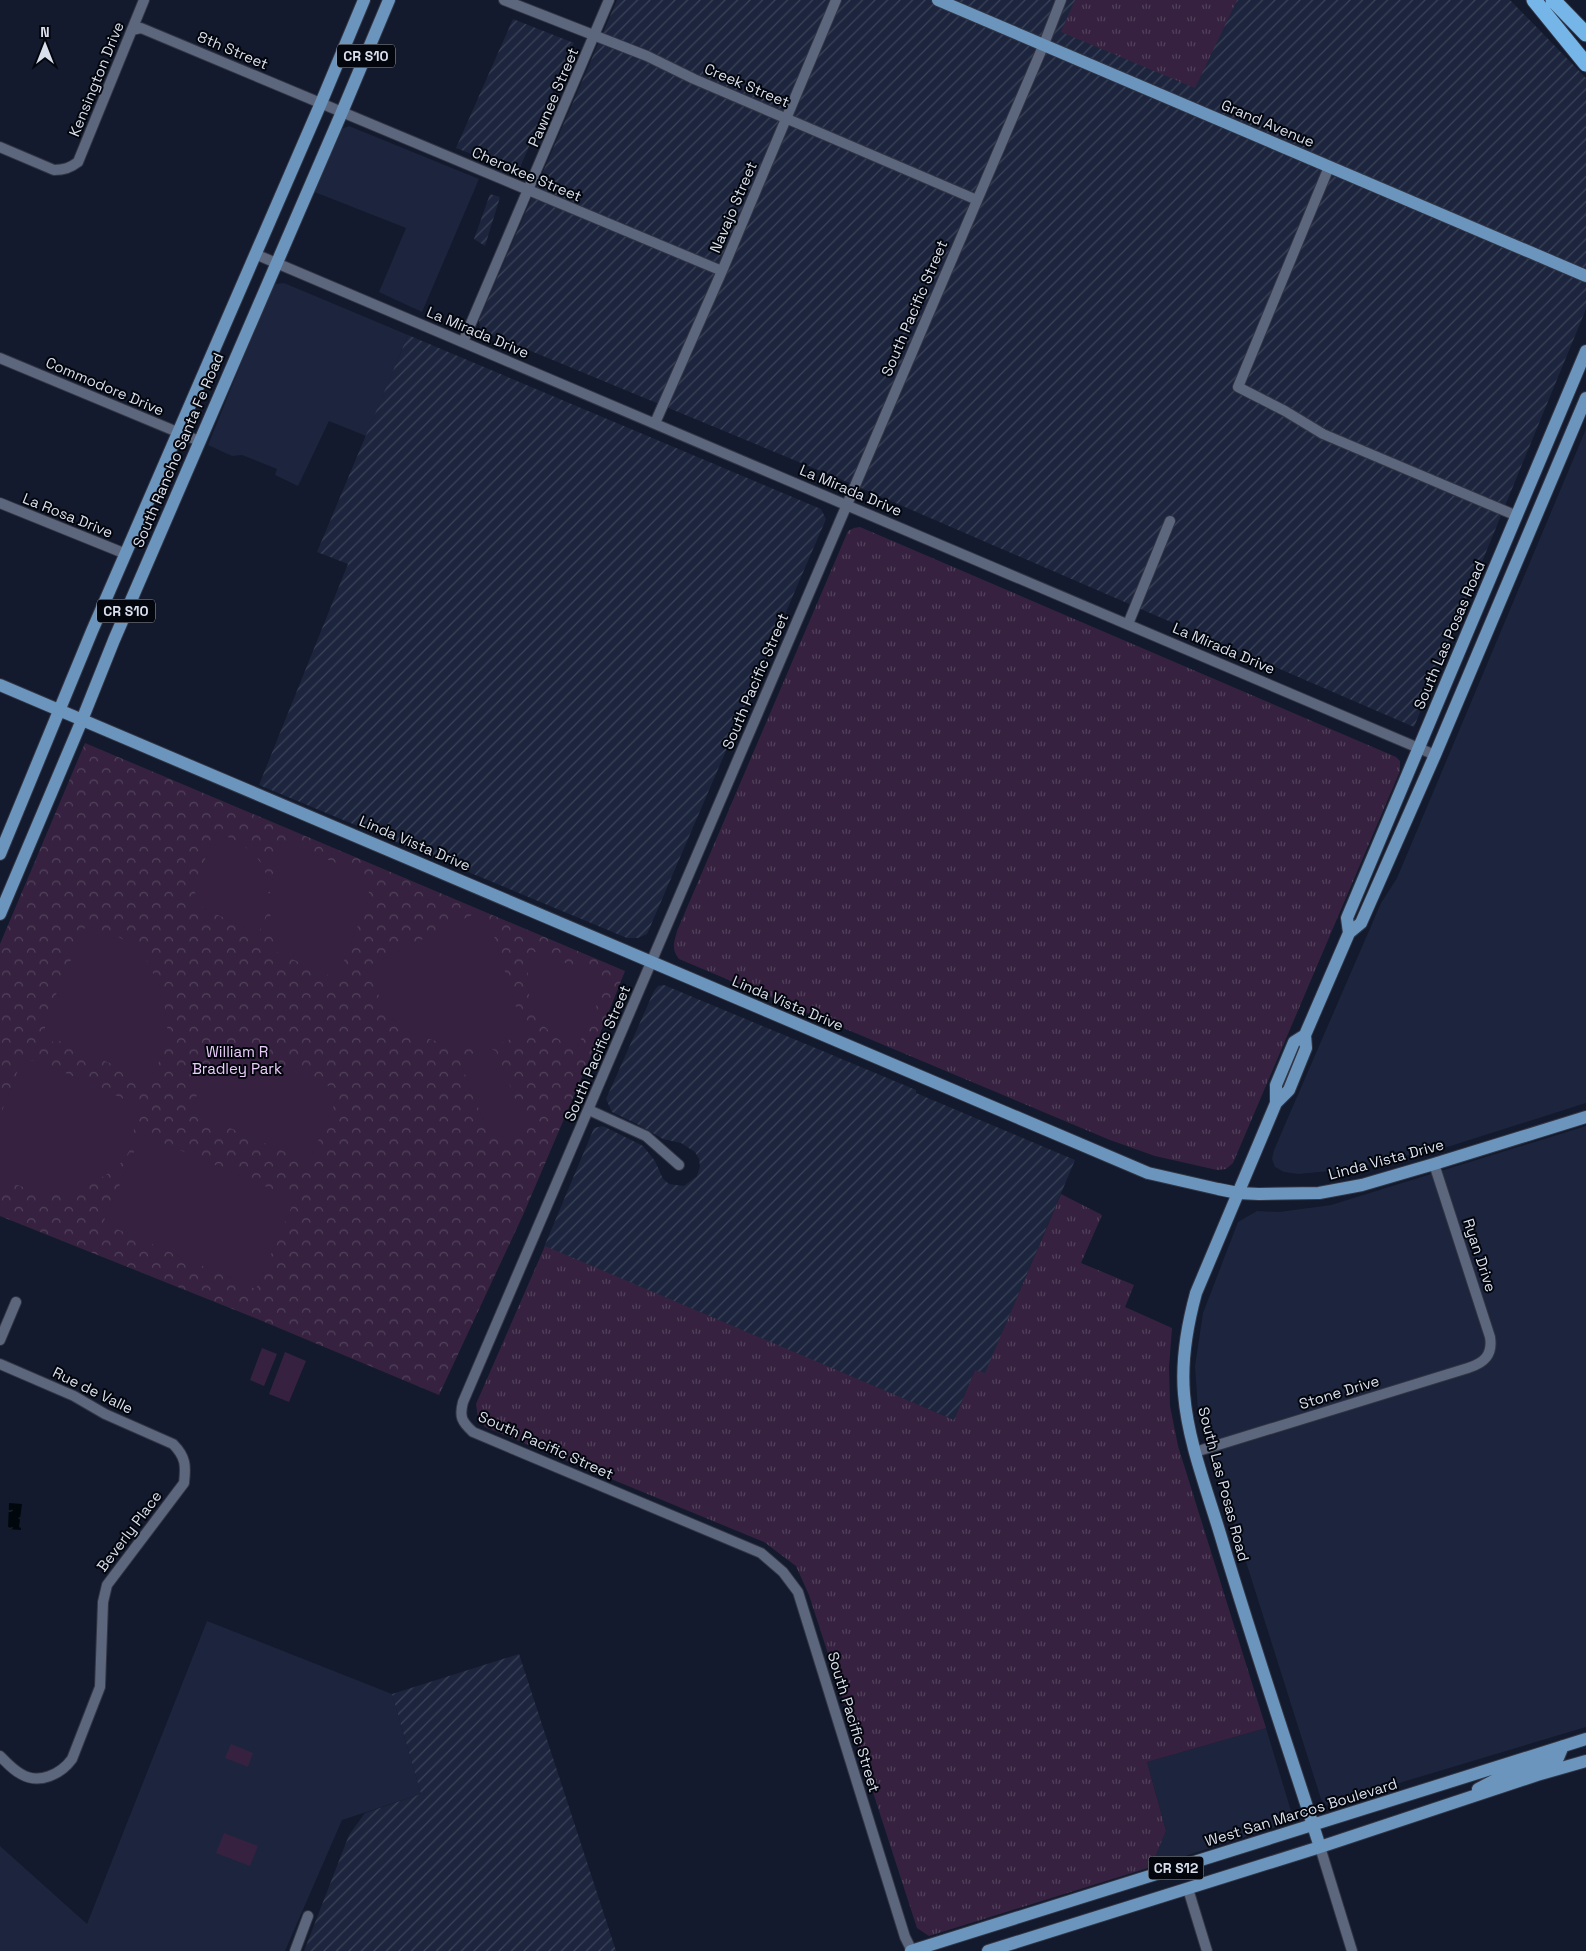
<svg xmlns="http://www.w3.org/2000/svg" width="1586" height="1951" font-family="'Space Grotesk',sans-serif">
	<defs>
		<pattern id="industrial-furrows" width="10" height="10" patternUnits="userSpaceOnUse" patternTransform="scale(1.25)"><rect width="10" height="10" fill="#1c253d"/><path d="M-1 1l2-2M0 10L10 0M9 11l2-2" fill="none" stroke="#3c4459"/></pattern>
		<pattern id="grass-tufts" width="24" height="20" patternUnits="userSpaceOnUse" patternTransform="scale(1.25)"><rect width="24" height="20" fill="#362240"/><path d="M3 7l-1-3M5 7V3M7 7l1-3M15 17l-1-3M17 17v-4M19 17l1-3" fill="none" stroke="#52425c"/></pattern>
		<pattern id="park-crowns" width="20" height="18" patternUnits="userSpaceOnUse" patternTransform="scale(1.25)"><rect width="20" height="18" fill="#362240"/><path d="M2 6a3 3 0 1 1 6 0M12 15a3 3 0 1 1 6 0" fill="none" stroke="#52425c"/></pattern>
		<pattern id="water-ripples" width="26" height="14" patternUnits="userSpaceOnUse" patternTransform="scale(1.25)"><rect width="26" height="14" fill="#00070d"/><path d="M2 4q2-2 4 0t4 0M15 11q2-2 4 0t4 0" fill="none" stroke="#252b30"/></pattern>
	</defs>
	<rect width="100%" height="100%" fill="#131a2d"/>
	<path fill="#1c253d" d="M349 126 479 179 422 312 379 292 406 228 312 191 339 130Z
		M284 283 408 335 366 436 329 421 298 486 275 475 277 469 242 455 232 456 208 445 272 287 276 284Z
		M1586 429V1103L1419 1156 1412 1154 1364 1166 1330 1171 1298 1174 1284 1172 1275 1167 1272 1159 1274 1150 1381 903 1397 878Z
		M1586 1126V1727L1326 1805 1321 1799 1198 1410 1195 1366 1203 1313 1238 1222 1257 1211 1279 1212 1331 1205Z
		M207 1621 392 1694 421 1794 342 1820 285 1951H0V1846L87 1924Z
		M1266 1728 1291 1811V1817L1288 1822 1276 1827 1151 1867 1166 1831 1147 1762Z"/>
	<path fill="url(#industrial-furrows)" d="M617 0H1510L1586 78V309L1414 727 840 479 480 330 479 320Z
		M513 19 574 43 518 172 456 148Z
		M490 194 500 197 485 246 474 239Z
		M408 335 821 509 826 519 647 934 638 938H627L259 785 348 564 317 552Z
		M664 985 916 1090V1093L1075 1160 985 1374 975 1370 954 1420 544 1247 594 1128 603 1126 643 1146 655 1161 663 1179 669 1184 684 1186 697 1176 700 1166 699 1159 695 1152 681 1143 663 1139 637 1124 612 1112 606 1099 654 991 658 986Z
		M519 1654 616 1951H304L349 1835 365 1813 421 1794 392 1694Z"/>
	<path fill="url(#grass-tufts)" d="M1075 0H1237L1195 88 1061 32Z
		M860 527 1396 757 1400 761V771L1233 1163 1226 1169 1217 1170 1155 1156 1110 1140 679 959C671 949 674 943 677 931L848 531 854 528Z
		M1061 1194 1102 1215 1081 1263 1134 1285 1125 1307 1172 1328 1169 1367 1170 1406 1178 1446 1266 1728 1147 1762 1166 1831 1151 1867 929 1936 917 1928 809 1595 796 1566 764 1542 485 1427 478 1418 476 1404 545 1246 954 1420 975 1370 985 1373Z"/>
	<path fill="url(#park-crowns)" d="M85 743 625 971 593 1051 523 1215 439 1395 255 1318 0 1216V944Z"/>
	<path fill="#362240" d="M215 832C237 839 261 853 267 878 269 884 268 891 269 898L277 856 282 840 361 874 370 895 337 979 274 951 269 901 267 913 258 934 199 906 194 889Z
		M472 915 490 923 524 1033 499 1044 457 1048 414 1034 390 1017 376 990 372 964Z
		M86 925 117 936 143 952 156 980 164 1001 168 1034 166 1047 150 1081 60 1041 54 1043 45 1034V1020Z
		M532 951 601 976 605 987 576 1050C569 1045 560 1041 553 1035 527 1011 523 984 532 951Z
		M221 1040 340 1091 309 1162 190 1111Z
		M488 1048 496 1051 524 1121 521 1128 498 1138 489 1135 461 1064 464 1057Z
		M29 1060 43 1063 137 1105C135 1119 134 1137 129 1151 120 1174 68 1198 44 1193 29 1190 14 1183 0 1179V1116L19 1068 23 1061Z
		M142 1134 295 1199 256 1289 103 1223Z
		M262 1348 277 1354 264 1386 250 1380Z
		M285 1352 306 1361 289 1402 269 1394Z
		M231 1744 253 1753 248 1767 225 1758Z
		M224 1833 258 1846 250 1866 216 1853Z"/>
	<path fill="url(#water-ripples)" d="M9 1503 22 1504 19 1527 21 1528V1530L8 1529Z"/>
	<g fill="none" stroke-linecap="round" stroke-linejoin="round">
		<defs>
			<path id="minor" d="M504 0 647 56 694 79 977 200
				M132 30 141 28 722 271
				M0 147 54 170C64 170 70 168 78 162L144 0
				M1329 167 1238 387 1285 411 1323 434 1517 516
				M255 254 1435 755
				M463 342 609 0
				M0 358 199 441
				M655 423 722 271 836 0
				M0 503 126 554
				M1128 624 1170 521
				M589 1110 646 1136 679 1165
				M0 1340 16 1302
				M0 1364 74 1396 105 1414 173 1444C186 1457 186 1466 184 1483L107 1585 103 1602 100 1687 72 1759C61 1774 39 1785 21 1774 13 1770 6 1762 0 1756
				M1195 1452 1468 1368C1484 1363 1493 1355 1490 1337L1434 1164
				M1320 1847 1352 1951
				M1188 1889 1207 1951
				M295 1951 308 1916
				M912 1951 905 1937 798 1592 783 1572 761 1553 473 1432C462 1422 459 1417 463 1402L1044 44 1061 0"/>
			<path id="major" d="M938 0 1586 276
				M0 685 1148 1173 1218 1189 1238 1193 1259 1194 1319 1193 1362 1185 1434 1164 1586 1117
				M0 854 92 631 321 103 364 0
				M0 914 82 720 114 640 342 112 389 0
				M1349 933 1347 918 1586 351
				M1305 1035 1294 1042 1276 1085V1103L1196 1293C1187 1326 1181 1359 1184 1394 1188 1442 1207 1490 1221 1537 1252 1641 1287 1744 1320 1847
				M1276 1103 1289 1090 1306 1048 1305 1035 1349 933 1361 923 1435 755 1586 398
				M1478 1789 1499 1778 1558 1758 1563 1746
				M911 1951 1586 1739
				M988 1951 1320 1847 1537 1775 1586 1761"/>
			<path id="highway" d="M1534 0 1586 64
				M1553 0 1586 34"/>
		</defs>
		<use href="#minor" stroke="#313544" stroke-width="12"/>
		<use href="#major" stroke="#313544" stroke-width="14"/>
		<use href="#highway" stroke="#313544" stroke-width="17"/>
		<use href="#minor" stroke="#5c667d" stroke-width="10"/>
		<use href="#major" stroke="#6c95bd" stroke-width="12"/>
		<use href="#highway" stroke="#76b5e8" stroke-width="15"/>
	</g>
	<g text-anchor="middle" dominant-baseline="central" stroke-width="4" stroke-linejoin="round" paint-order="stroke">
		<g fill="#04060d" stroke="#999ea9" stroke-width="1">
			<rect x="337" y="44.5" width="58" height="23" rx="4"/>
			<rect x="97" y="599.5" width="58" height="23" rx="4"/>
			<rect x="1148.5" y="1856.5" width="55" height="23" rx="4"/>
		</g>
		<g font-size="14" font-weight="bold" fill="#d9dfec">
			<text x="366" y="56">CR S10</text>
			<text x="126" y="611">CR S10</text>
			<text x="1176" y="1868">CR S12</text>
		</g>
		<g font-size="15" fill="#d9dfec" stroke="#04060d">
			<text transform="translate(233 50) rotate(23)">8th Street</text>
			<text transform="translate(96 79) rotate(-68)">Kensington Drive</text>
			<text transform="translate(747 85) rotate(23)">Creek Street</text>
			<text transform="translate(553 97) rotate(-67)">Pawnee Street</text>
			<text transform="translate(1268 123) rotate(23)">Grand Avenue</text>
			<text transform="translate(527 174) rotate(23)">Cherokee Street</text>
			<text transform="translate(733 207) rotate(-67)">Navajo Street</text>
			<text transform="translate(914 308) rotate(-67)">South Pacific Street</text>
			<text transform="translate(478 332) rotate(23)">La Mirada Drive</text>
			<text transform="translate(105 386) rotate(23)">Commodore Drive</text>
			<text transform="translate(178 450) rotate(-67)">South Rancho Santa Fe Road</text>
			<text transform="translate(851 490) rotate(23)">La Mirada Drive</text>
			<text transform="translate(68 515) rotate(22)">La Rosa Drive</text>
			<text transform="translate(1449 635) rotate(-67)">South Las Posas Road</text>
			<text transform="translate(1224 648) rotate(23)">La Mirada Drive</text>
			<text transform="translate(755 681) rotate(-67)">South Pacific Street</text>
			<text transform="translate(415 843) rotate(23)">Linda Vista Drive</text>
			<text transform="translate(788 1003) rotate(23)">Linda Vista Drive</text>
			<text transform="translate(597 1053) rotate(-67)">South Pacific Street</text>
			<text transform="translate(1386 1159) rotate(-15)">Linda Vista Drive</text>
			<text transform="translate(1480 1255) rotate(72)">Ryan Drive</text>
			<text transform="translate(93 1390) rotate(26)">Rue de Valle</text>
			<text transform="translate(1339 1392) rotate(-17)">Stone Drive</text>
			<text transform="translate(546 1445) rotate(24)">South Pacific Street</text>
			<text transform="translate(1224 1484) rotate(75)">South Las Posas Road</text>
			<text transform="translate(129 1531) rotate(-53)">Beverly Place</text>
			<text transform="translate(854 1722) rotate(73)">South Pacific Street</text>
			<text transform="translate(1301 1812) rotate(-17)">West San Marcos Boulevard</text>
		</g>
		<g font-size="15" fill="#eaccfa" stroke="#04060d">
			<text x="237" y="1051">William R<tspan x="237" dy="17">Bradley Park</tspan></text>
		</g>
	</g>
	<g transform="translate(45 45)" stroke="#04060d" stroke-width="4" paint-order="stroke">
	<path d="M0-4L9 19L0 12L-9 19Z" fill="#d9dfec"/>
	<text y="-8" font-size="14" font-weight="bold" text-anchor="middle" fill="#d9dfec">N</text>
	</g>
</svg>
